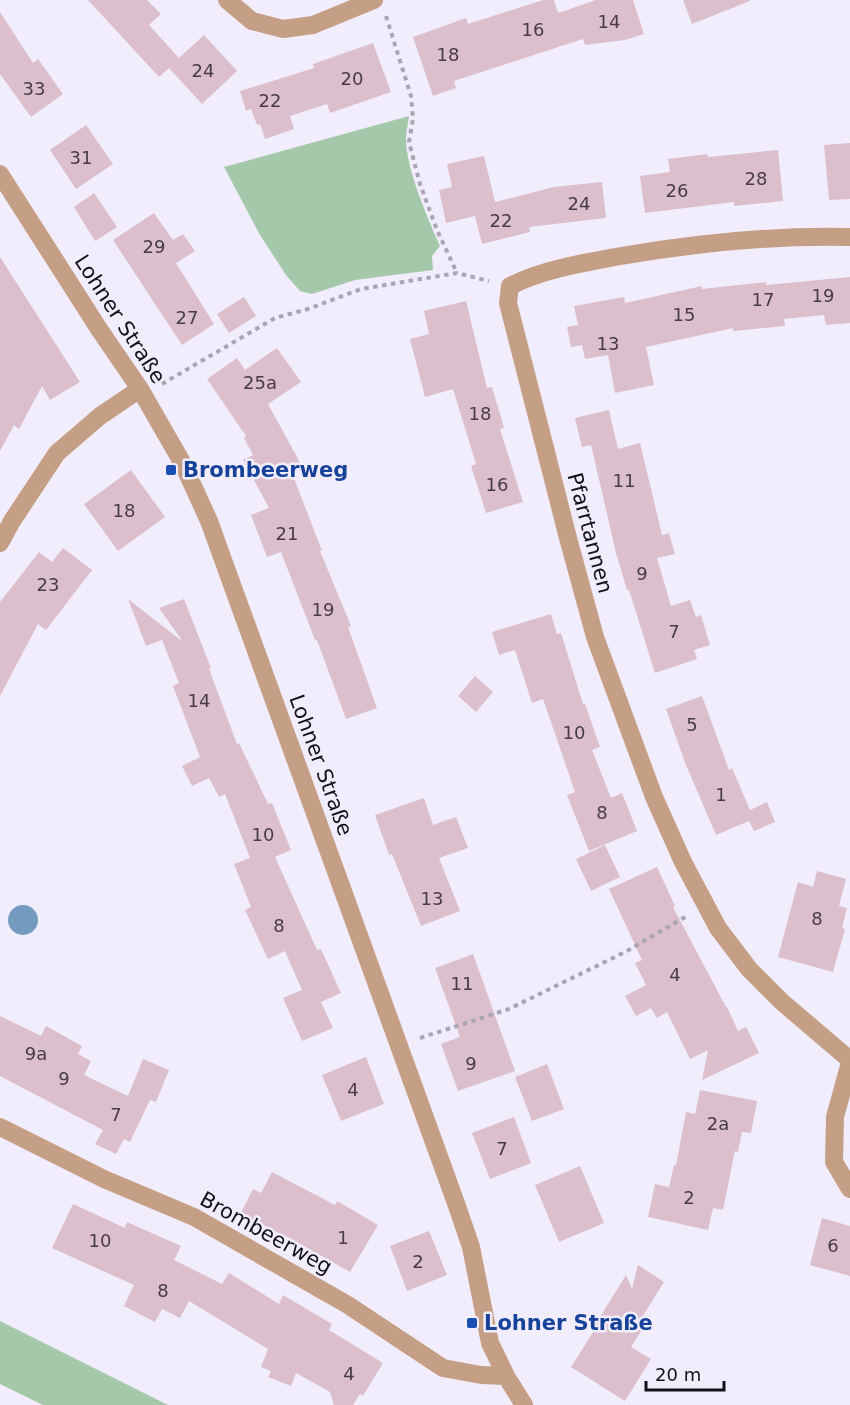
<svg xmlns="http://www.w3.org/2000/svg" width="850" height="1405" font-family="'DejaVu Sans',sans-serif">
	<rect width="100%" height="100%" fill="#f2edfc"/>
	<path fill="#a5c8aa" d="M409 116C408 124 406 132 406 139 406 169 428 219 440 246L432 256 433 270 355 280 312 294 300 291 286 275 260 235 224 167Z
		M0 1321 168 1405H43L0 1384Z"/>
	<path fill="#739abf" d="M8 920a15 15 0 1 1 30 0a15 15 0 1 1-30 0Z"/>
	<path fill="#dbbfcc" d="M88 0H147L161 14 149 25 179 58 204 35 237 71 202 104 169 68 159 77Z
		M543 0H554L558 13 596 0H633L644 34 625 40 585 45 583 39 454 81 456 88 433 96 413 37 466 18 468 24Z
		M683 0H750V1L692 24Z
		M0 12 33 63 38 59 63 94 31 117 0 74Z
		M373 43 391 92 330 113 327 104 290 116 294 129 265 139 260 124 257 125 251 109 246 111 240 91 314 68 313 64Z
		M86 125 113 164 76 189 50 150Z
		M850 143V199L829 200 824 145Z
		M778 150 783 201 734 206V202L645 213 640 176 670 172 668 159 707 154 708 157Z
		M484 156 495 202 554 187 602 182 606 218 529 227 530 232 482 244 475 216 446 223 439 190 452 187 447 164Z
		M94 193 117 227 95 241 74 207Z
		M154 213 173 240 183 234 195 251 176 263 214 324 182 345 113 240Z
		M0 257 80 382 50 400 42 386 19 429 14 425 0 451Z
		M850 277V323L826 325 824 315 784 319 785 326 733 331V328L646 347 654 385 615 393 608 355 585 359 582 345 571 347 567 327 578 325 574 306 624 297 625 303 702 286V289L766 282V285Z
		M244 297 256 316 229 333 217 314Z
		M466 301 487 388 492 387 504 428 500 429 523 502 486 513 471 466 476 464 453 389 425 397 410 339 429 334 424 311Z
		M277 348 301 382 268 404 303 468 292 473 322 551H320L351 626 348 627 377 708 346 719 317 640H315L281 552 267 557 251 515 269 508 243 460 253 455 244 438 246 436 207 379 237 358 245 370Z
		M609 410 618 449 640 443 662 535 669 533 675 554 657 558 671 606 690 600 696 617 701 615 710 645 694 650 697 659 655 673 629 590H627L616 553 591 445 582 447 575 418Z
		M131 470 165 517 118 551 84 504Z
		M63 548 92 570 46 630 38 624 0 696V602L39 552 52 562Z
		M128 599 183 642 159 608 184 599 211 668 209 669 237 744 239 743 268 804 272 803 291 850 275 857 317 950 321 949 341 993 321 1002 333 1028 302 1041 283 998 302 990 285 951 268 959 245 910 251 907 234 864 250 858 225 794 219 797 209 778 192 786 182 766 200 757 173 686 179 683 162 640 146 646Z
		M551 614 557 634 561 633 583 704H585L600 747 592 750 611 798 622 793 637 831 589 851 567 795 575 792 543 699 532 703 515 650 499 655 492 632Z
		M475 676 493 692 476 712 458 696Z
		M702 696 729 770 732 768 750 810 767 802 775 822 754 831 749 821 716 835 686 765 666 709Z
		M424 798 433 825 456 817 468 848 439 858 460 911 421 926 392 854 389 855 375 815Z
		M605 845 620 877 591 891 576 859Z
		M657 867 675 906 673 907 726 1007H727L738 1031 746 1027 759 1053 702 1080 708 1050 690 1059 667 1012 657 1018 651 1008 636 1016 625 996 646 985 635 963 642 960 609 889Z
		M817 871 846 879 839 906 847 908 842 928 845 929 833 972 778 957 798 882 813 887Z
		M473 954 515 1071 458 1091 441 1044 460 1037 435 968Z
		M0 1016 41 1036 46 1026 82 1046 78 1054 91 1061 84 1075 128 1096 143 1059 169 1070 156 1102 150 1100 130 1142 124 1139 116 1154 95 1144 103 1130 0 1076Z
		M366 1057 384 1104 341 1121 322 1075Z
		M547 1064 564 1109 532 1121 515 1077Z
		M700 1090 757 1101 751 1133 742 1132 738 1152 735 1151 723 1210 713 1208 708 1230 648 1217 655 1184 669 1187 674 1165H676L686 1112 695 1114Z
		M514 1117 531 1163 490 1179 472 1133Z
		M580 1166 604 1223 559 1242 535 1185Z
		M272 1172 335 1205 337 1201 378 1225 350 1272 286 1236V1237L241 1213 253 1189 261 1193Z
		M73 1204 125 1228 127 1222 181 1246 174 1260 222 1284 229 1273 279 1304 283 1295 332 1324 329 1330 383 1363 363 1396 360 1394 353 1405H334L330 1392 296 1373 291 1386 268 1377 271 1371 261 1367 268 1349 189 1301 180 1318 162 1309 155 1322 124 1306 134 1285 52 1248Z
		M822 1218 850 1226V1276L810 1265Z
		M429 1231 447 1275 407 1291 390 1246Z
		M638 1265 664 1282 641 1319 646 1323 631 1347 651 1359 625 1401 571 1367 597 1326 595 1325 626 1275 632 1289Z"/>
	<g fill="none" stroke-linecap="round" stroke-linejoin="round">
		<path stroke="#a9a5b2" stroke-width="4" stroke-dasharray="4.5 4.5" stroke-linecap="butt" d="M386 16 411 96 413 119 409 142 420 184 437 230 457 273
			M162 384 275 318 308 309 361 289 457 273 489 281
			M420 1038 509 1009 625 952 687 916"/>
		<path stroke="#c59f85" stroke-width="18" d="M227 0 252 21 283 29 313 25 374 0
			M0 174 99 329 140 389 183 464 209 521 457 1206 471 1247 490 1343 506 1376 524 1405
			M850 237C773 235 697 243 621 256 583 263 544 269 510 286L508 303 568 538 595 637 654 797 683 862 718 928 749 969 782 1002 850 1060
			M0 543 12 521 57 453 100 416 140 389
			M850 1062 835 1117 834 1162 850 1189
			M0 1127 104 1179 194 1217 348 1305 443 1368 481 1375 506 1376"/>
	</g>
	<g fill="#1a4fb4" stroke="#f2edfc" stroke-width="2">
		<rect x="165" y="464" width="12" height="12" rx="3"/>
		<rect x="466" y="1317" width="12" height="12" rx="3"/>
	</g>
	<g text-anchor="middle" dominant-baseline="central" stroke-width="5" stroke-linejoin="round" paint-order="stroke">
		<g font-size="18" fill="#463c46">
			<text x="609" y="21">14</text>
			<text x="533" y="29">16</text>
			<text x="448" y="54">18</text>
			<text x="203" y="70">24</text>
			<text x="352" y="78">20</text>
			<text x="34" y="88">33</text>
			<text x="270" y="100">22</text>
			<text x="81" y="157">31</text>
			<text x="756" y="178">28</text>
			<text x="677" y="190">26</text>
			<text x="579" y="203">24</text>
			<text x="501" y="220">22</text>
			<text x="154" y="246">29</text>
			<text x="823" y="295">19</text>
			<text x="763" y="299">17</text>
			<text x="684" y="314">15</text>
			<text x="187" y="317">27</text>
			<text x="608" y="343">13</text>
			<text x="260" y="382">25a</text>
			<text x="480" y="413">18</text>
			<text x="624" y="480">11</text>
			<text x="497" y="484">16</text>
			<text x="124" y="510">18</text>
			<text x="287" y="533">21</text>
			<text x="642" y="573">9</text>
			<text x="48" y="584">23</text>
			<text x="323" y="609">19</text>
			<text x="674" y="631">7</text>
			<text x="199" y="700">14</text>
			<text x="692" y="724">5</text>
			<text x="574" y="732">10</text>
			<text x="721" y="794">1</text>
			<text x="602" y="812">8</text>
			<text x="263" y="834">10</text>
			<text x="432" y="898">13</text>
			<text x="817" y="918">8</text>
			<text x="279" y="925">8</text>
			<text x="675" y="974">4</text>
			<text x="462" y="983">11</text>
			<text x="36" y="1053">9a</text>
			<text x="471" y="1063">9</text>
			<text x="64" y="1078">9</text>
			<text x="353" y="1089">4</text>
			<text x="116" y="1114">7</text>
			<text x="718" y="1123">2a</text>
			<text x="502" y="1148">7</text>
			<text x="689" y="1197">2</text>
			<text x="343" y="1237">1</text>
			<text x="100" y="1240">10</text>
			<text x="833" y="1245">6</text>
			<text x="418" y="1261">2</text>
			<text x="163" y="1290">8</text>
			<text x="349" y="1373">4</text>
		</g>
		<g font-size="21" fill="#14111a" stroke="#f2edfc">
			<text transform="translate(120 319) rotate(57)">Lohner Straße</text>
			<text transform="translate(590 533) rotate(75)">Pfarrtannen</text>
			<text transform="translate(321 765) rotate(70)">Lohner Straße</text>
			<text transform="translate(266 1233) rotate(29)">Brombeerweg</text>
		</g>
		<g font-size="21" font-weight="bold" fill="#164399" stroke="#f2edfc" text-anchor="start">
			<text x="183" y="470">Brombeerweg</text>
			<text x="484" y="1323">Lohner Straße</text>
		</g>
	</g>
	<path d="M646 1381v9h78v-9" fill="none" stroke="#14111a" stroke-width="3"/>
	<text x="655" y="1381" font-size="18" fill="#14111a" stroke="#f2edfc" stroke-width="4.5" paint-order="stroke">20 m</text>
</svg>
